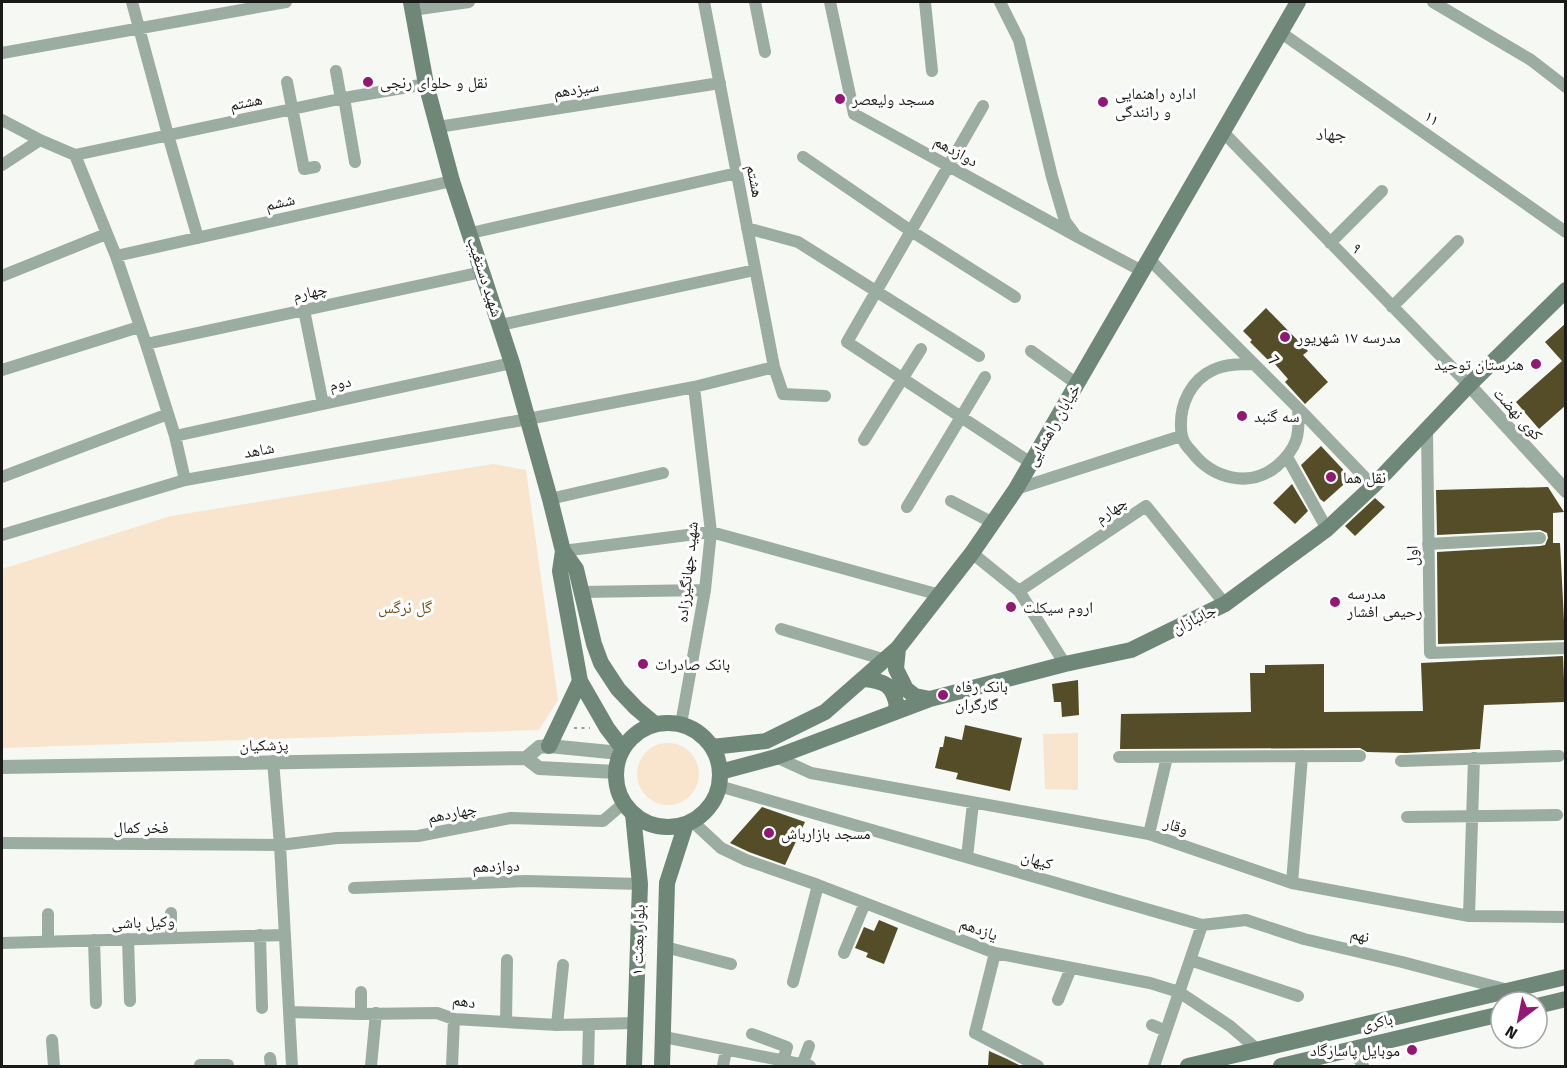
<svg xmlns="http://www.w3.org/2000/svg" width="1567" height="1068" font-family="'Fira Sans','Noto Naskh Arabic',sans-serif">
	<rect width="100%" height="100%" fill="#f6f8f4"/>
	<path fill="#f9e4cd" d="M493 464 526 470 558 700 539 730 2 748V569L171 516Z
		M1078 733V790L1045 789 1043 734Z
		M637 774a31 31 0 1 1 62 0a31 31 0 1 1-62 0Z"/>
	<path fill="#544d28" d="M1266 308 1308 351 1303 355 1328 382 1305 404 1285 382 1288 379 1274 363 1272 364 1250 342 1252 340 1243 331Z
		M1566 323V405L1539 429 1516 402 1562 361 1545 342Z
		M1321 446 1351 478 1324 502 1320 499 1301 465Z
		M1292 484 1308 511 1295 524 1273 503Z
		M1548 487 1564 512 1553 513V543H1560L1565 640 1438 644 1437 552 1540 546 1545 545 1548 538 1547 533 1540 530 1437 535 1436 490Z
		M1375 498 1385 507 1355 536 1345 526Z
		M1563 656 1565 702 1484 705 1480 749 1406 753 1367 752 1360 748 1120 749 1121 714 1251 712 1250 673H1265V665L1324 664V712L1423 711 1421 663Z
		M1078 680 1079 715 1062 717 1061 702H1054L1052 684Z
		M965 725 1022 738 1010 791 956 779 958 773 935 768 940 747H943L945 736 962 740Z
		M762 807 805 822 785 865 749 852 730 843Z
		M879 920 898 928 884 964 866 957 868 953 855 948 864 927 874 931Z
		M989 1051 1007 1059 1021 1066H988Z"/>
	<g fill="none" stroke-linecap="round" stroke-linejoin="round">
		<path stroke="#9b9d9a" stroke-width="2" stroke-dasharray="3 4.5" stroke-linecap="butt" d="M574 728H590"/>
		<path stroke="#9baca1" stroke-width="12" d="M132 2 168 135 198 238
			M704 2 774 367 783 394 825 396
			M755 2 765 52
			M830 2 854 114 1076 236 1142 271
			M925 2 932 71
			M1000 2 1019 40 1052 177 1065 221 1074 233
			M1433 2 1531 60 1566 87
			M412 10 469 2
			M1280 32 1566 232
			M2 53 286 2
			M336 71 341 99
			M287 82 304 169 315 167
			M344 98 355 162
			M983 106 847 342 1031 463
			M2 120 40 140 75 155 116 256 146 344 175 436 185 480
			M438 127 720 83
			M1223 132 1469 385
			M75 155 344 98 426 84
			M803 157 911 231 1015 297
			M2 165 40 140
			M747 228 798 242 979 356
			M471 233 737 173
			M1330 243 1382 191
			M116 256 452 181
			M1149 259 1304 414 1373 486
			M2 276 106 234
			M1392 307 1458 241
			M304 310 323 404
			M500 325 755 270
			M146 344 482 272
			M1031 351 1077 384
			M1254 364C1240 364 1226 364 1213 370 1191 380 1180 404 1181 427 1181 430 1181 433 1182 436 1183 441 1188 448 1192 452 1212 478 1249 489 1277 466 1298 447 1300 435 1298 408
			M2 370 139 327
			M1427 430 1430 653 1566 648
			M175 436 512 363
			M864 440 921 349
			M1287 457 1327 529
			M2 477 168 414
			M1016 489 1181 436
			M550 499 663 473
			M951 501 993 523
			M907 507 985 377
			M2 535 185 480 528 419 694 387 774 367
			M1428 544 1540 538
			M563 551 711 532 940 595
			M972 553 1019 591 1065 664
			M1019 591 1146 506 1225 604
			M582 592 705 590
			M781 629 886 660
			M681 724 705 590 711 532 694 387
			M776 757 811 773 1149 834 1292 883 1469 916 1566 917
			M1119 757 1360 756
			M273 761 280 845 292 1066
			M1401 761 1559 756
			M719 786 1202 925 1246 920 1304 939 1402 962 1508 990
			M1407 817 1557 815
			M692 821 721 848 746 860 818 885 995 953 1150 983 1179 992 1230 1026 1258 1050
			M1149 834 1167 757
			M2 843 280 845 337 838 418 836 511 818 603 821 624 803
			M967 857 973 803
			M1292 883 1302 756
			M354 888 526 881 640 884
			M171 913V938
			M1469 916 1474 758
			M260 935 262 1008
			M128 939 130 1001
			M94 940 96 1003
			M48 941V914
			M2 943 285 935
			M665 947 731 964
			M844 953 865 903
			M995 953 975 1033 1038 1066
			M1190 960 1298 996
			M793 982 818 885
			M1058 1000 1071 968
			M289 1012 361 1014 437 1013 454 1019 557 1025 635 1023
			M361 1014V992
			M506 1022 507 960
			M557 1025 563 965
			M1152 1025 1166 1031
			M752 1034 787 1047 783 1061
			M664 1037 810 1066
			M52 1040 54 1066
			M1353 1049 1363 1066
			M270 1058 271 1066
			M802 1065 809 1046
			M200 1066V1065H228
			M371 1066 376 1013
			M452 1066 454 1019
			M588 1066 589 1024
			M723 1066 726 1050
			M1154 1066 1202 925"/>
		<path stroke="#9baca1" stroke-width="14" d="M1469 385 1566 491
			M526 758 539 747 549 746 620 753
			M2 767 526 758 539 768 616 772"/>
		<path stroke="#6e8777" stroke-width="16" d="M411 2 426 84 452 181 512 363 550 499 563 551 576 569 594 644 601 663 618 689 636 708 655 724
			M563 551 560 571 580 681 607 728 623 749
			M898 648 896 669 906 689 915 696 930 699
			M864 679C885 681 893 685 897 706L894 712
			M616 775a52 52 0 1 1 104 0a52 52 0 1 1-104 0Z
			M549 746 580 681
			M712 747 766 741 825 712 898 648 972 553 1016 489 1298 2
			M720 772 776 757 930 699 1065 664 1131 650 1225 604 1327 529 1373 486 1469 385 1566 290
			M633 814 640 884 634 1066
			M1537 1006 1566 999
			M662 1066 667 883 686 824
			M1188 1066 1566 977
			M1281 1066 1501 1014"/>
	</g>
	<g fill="#931874" stroke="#fff" stroke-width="2">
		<circle cx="368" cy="82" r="6"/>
		<circle cx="840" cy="99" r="6"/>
		<circle cx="1103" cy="102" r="6"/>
		<circle cx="1285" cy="337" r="6"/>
		<circle cx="1536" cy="364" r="6"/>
		<circle cx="1242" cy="416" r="6"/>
		<circle cx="1331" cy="477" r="6"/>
		<circle cx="1335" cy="602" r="6"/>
		<circle cx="1011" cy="607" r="6"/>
		<circle cx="643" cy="664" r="6"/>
		<circle cx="943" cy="695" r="6"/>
		<circle cx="769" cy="833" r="6"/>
		<circle cx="1412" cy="1050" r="6"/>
	</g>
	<g text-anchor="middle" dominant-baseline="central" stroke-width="6" stroke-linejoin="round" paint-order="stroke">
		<g font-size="16" fill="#1a1b19" stroke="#fff" text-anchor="start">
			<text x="380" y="82">نقل و حلوای رنجی</text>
			<text x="1115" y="93">اداره راهنمایی<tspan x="1115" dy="18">و رانندگی</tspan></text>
			<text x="852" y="99">مسجد ولیعصر</text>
			<text x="1297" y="337">مدرسه ۱۷ شهریور</text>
			<text x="1524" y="364" text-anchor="end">هنرستان توحید</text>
			<text x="1254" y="416">سه گنبد</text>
			<text x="1343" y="477">نقل هما</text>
			<text x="1347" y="593">مدرسه<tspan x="1347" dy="18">رحیمی افشار</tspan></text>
			<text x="1023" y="607">اروم سیکلت</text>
			<text x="655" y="664">بانک صادرات</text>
			<text x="955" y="686">بانک رفاه<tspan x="955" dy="18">گارگران</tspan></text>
			<text x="781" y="833">مسجد بازارباش</text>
			<text x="1400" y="1050" text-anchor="end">موبایل پاسارگاد</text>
		</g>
		<g font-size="16" fill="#1a1b19" stroke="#fff">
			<text transform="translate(576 89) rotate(-9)">سیزدهم</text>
			<text transform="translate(246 102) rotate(-12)">هشتم</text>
			<text transform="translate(1432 118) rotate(35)">۱۱</text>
			<text transform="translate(956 151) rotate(29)">دوازدهم</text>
			<text transform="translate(755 181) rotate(79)">هشتم</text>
			<text transform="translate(280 202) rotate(-13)">ششم</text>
			<text transform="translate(1357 248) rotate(46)">۹</text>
			<text transform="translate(485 277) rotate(72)">شهید دستغیب</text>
			<text transform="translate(310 292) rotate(-12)">چهارم</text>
			<text transform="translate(1274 360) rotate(45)">7</text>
			<text transform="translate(340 383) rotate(-12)">دوم</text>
			<text transform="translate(1518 414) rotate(48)">کوی نهضت</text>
			<text transform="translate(1053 425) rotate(-60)">خیابان راهنمایی</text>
			<text transform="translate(259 450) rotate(-10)">شاهد</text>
			<text transform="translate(1111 510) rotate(-34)">چهارم</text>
			<text transform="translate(1412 556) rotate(-91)">اول</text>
			<text transform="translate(687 572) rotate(-84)">شهید جهانگیرزاده</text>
			<text transform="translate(1194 619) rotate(-26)">جانبازان</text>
			<text transform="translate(264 745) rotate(-1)">پزشکیان</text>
			<text transform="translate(452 813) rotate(-11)">چهاردهم</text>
			<text transform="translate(1176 826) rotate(19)">وقار</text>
			<text x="141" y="827">فخر کمال</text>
			<text transform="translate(1037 860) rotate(16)">کیهان</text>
			<text transform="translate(496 866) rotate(-2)">دوازدهم</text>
			<text transform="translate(143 922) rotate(-2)">وکیل باشی</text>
			<text transform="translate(979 929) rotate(20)">یازدهم</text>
			<text transform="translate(1360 935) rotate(13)">نهم</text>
			<text transform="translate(638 940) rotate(-88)">بلوار بعثت ۱</text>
			<text transform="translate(464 1001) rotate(8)">دهم</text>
			<text transform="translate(1377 1022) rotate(-13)">باکری</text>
		</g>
		<g font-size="16" fill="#724b16" stroke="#fff">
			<text x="405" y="607">گل نرگس</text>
		</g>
		<g font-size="18" fill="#2e302d" stroke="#fff">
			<text x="1331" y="134">جهاد</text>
		</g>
	</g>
	<rect width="1567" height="1068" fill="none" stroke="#1a1b19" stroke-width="6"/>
	<g transform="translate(1519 1020) rotate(212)"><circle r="28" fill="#ffffff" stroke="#a3a4a3" stroke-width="1.5"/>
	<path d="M0-4.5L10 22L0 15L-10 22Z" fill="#931874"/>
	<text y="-9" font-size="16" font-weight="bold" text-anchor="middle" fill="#1a1b19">N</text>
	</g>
</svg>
